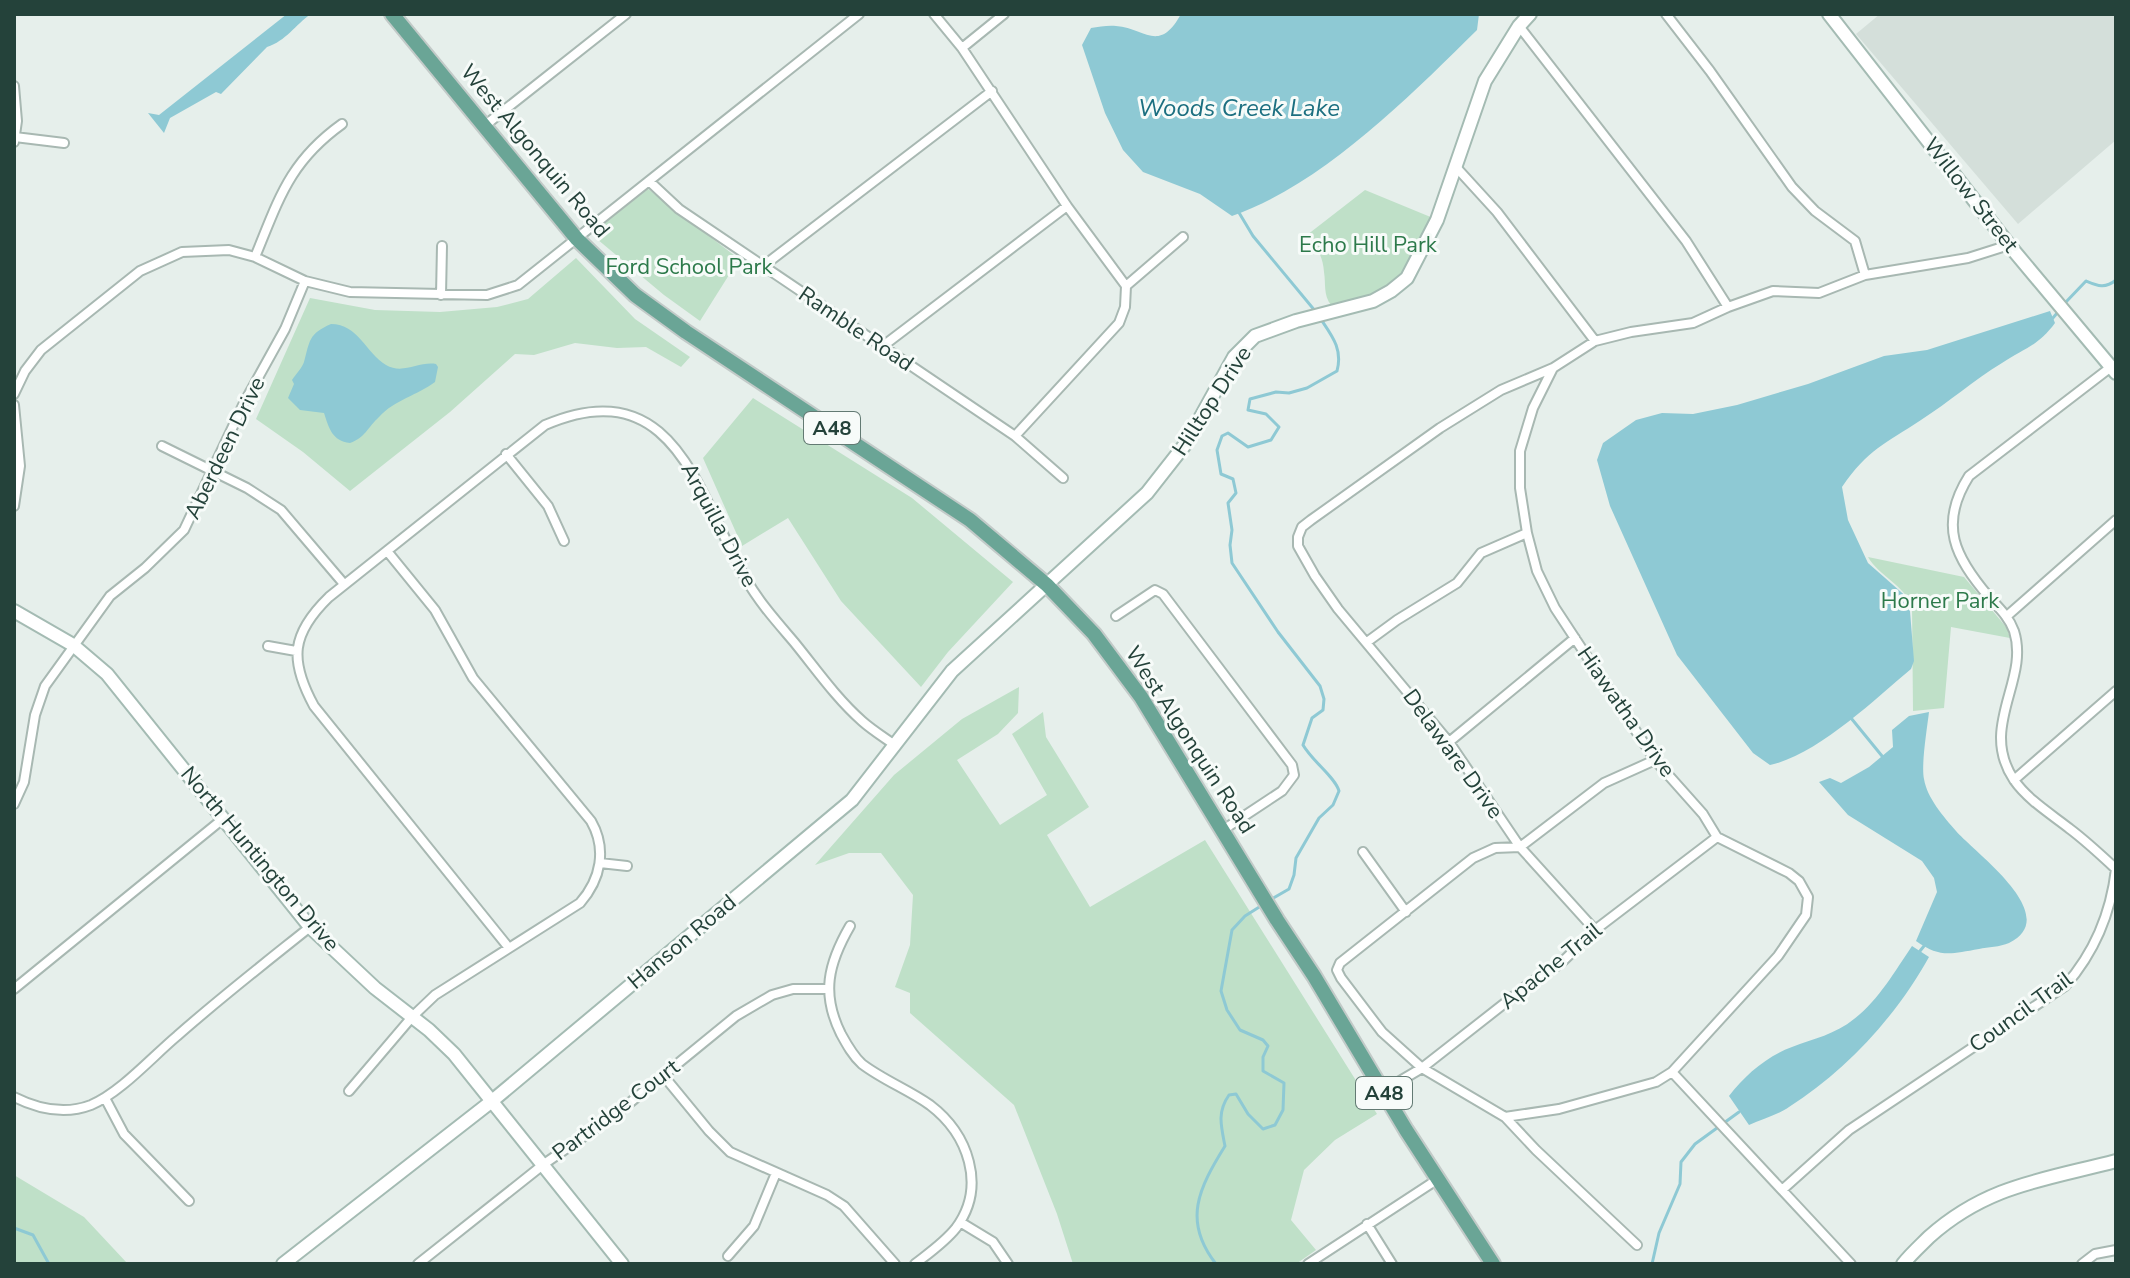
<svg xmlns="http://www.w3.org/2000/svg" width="2130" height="1278" font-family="'Nunito Sans',sans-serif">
	<rect width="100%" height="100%" fill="#e6efeb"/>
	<path fill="#d4dfda" d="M1880 14H2116V140L2018 224 1856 34Z"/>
	<path fill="#bfe0c8" d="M648 189 739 259 700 321 664 295 597 239 598 228Z
		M1365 190 1433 218 1401 278 1376 293 1331 305C1323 295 1326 284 1324 272 1323 257 1317 246 1307 235Z
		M576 258 635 319 690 357 681 367 646 347 617 348 575 343 534 355 515 354 450 412 350 491 303 452 256 419 310 298 375 310 440 312 497 307 528 299Z
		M753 398 912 498 1013 582 948 652 921 687 841 601 788 518 742 546 703 458Z
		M1868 557 1964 577 2007 628 2010 638 1951 627 1944 708 1913 711 1912 606C1904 585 1879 576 1868 557Z
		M1019 687 1018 713 998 734 957 760 1000 825 1047 795 1012 734 1043 712 1046 737 1089 807 1047 835 1090 907 1205 840 1377 1114 1335 1140 1304 1170 1291 1220 1316 1250 1296 1264H1073L1057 1214 1014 1105 910 1013V993L895 987 910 945 913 895 881 853H849L815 865 894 775 962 719Z
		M14 1175 84 1217 127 1263 133 1264H14Z"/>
	<path fill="#8ec9d4" d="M287 14H311C295 25 286 41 267 47L221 94 216 92 170 118 164 133 148 113 159 115Z
		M1181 14H1479L1477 30C1410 96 1322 185 1232 216L1200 194 1143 172 1123 150 1105 113 1082 45 1091 28C1099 27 1108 25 1116 26 1145 28 1159 54 1181 14Z
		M2050 311 2055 323C2038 346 2025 348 2002 363 1974 380 1949 402 1921 420 1885 444 1868 449 1842 487L1848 520 1868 563 1909 599 1914 661 1911 669C1874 700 1817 755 1770 765L1753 753 1677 655 1610 506 1597 460 1603 443 1636 420 1662 413 1693 414 1737 405 1808 384 1884 356 1927 350Z
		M331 324C358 324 366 353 386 365 403 375 419 361 436 364L438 367 435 382C418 395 394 400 379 417 368 427 365 438 350 443 332 441 329 428 324 413L300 410 288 398 294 384 292 380C296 374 302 368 304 362 310 341 308 334 331 324Z
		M1929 712C1927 729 1921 765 1924 779 1927 798 1944 817 1956 831 1975 853 2064 916 2009 943 2000 947 1988 947 1979 949 1950 954 1940 958 1916 941L1937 892 1934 878 1922 861 1848 815 1819 782 1830 778 1841 783 1869 767 1893 747 1892 730 1909 716Z
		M1912 946 1929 957C1897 1015 1846 1071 1789 1107 1778 1115 1762 1119 1749 1125L1729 1096C1745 1075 1767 1056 1792 1047 1813 1039 1836 1034 1854 1019 1878 1001 1895 971 1912 946Z"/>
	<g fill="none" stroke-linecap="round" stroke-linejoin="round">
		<path stroke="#8ec9d4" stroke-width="3" d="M1238 211 1253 236 1316 312
			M2065 303 2086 281C2098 286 2105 289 2116 280
			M2052 319 2058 312
			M1851 718 1882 756
			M1270 900 1289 889 1294 875 1296 858 1319 818 1333 805 1339 791C1335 777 1313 762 1303 745L1312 718 1323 710 1324 699 1320 686 1278 632 1232 563 1230 545 1232 530 1228 503 1236 493 1233 479 1221 474 1217 450 1222 436 1228 433 1248 447 1271 440 1279 427 1266 414 1248 410 1250 399 1276 392 1289 393 1307 388 1337 371C1343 349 1332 336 1320 318
			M1920 951 1924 946
			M14 1228 33 1235 49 1264
			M1216 1264C1182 1221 1199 1188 1225 1146 1221 1126 1217 1112 1229 1095L1236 1094 1248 1114 1263 1129 1275 1125 1283 1110 1284 1083 1263 1071V1057L1268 1046 1263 1040 1240 1030 1227 1010 1221 991 1232 930 1245 916 1264 904
			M1652 1264 1659 1233 1680 1184 1681 1162 1695 1144 1739 1112"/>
		<defs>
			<path id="street" d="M934 14 962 48 1067 206 1126 286
				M1666 14 1710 71 1792 187 1815 211 1855 241 1865 275
				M1519 26 1686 241 1728 307
				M962 48 1004 14
				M14 86 17 121 14 142
				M483 127 626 14
				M15 137 64 143
				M1455 166 1497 212 1595 341
				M649 181 679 209 1015 436 1063 478
				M255 257C279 199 289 162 342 124
				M762 267 992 91
				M441 295 442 246
				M883 346 1067 206
				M2111 367 1969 476C1938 525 1955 557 1989 597 1999 608 2009 617 2014 631 2030 681 1978 726 2014 780 2028 800 2051 814 2070 829 2086 841 2101 855 2116 869
				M1553 368 1501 390 1440 428 1311 520 1302 527 1298 537V546L1315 576 1338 609 1449 742 1520 847 1595 930
				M14 394 25 371 41 350 140 271 182 252 229 250 255 257 305 281 350 292 487 295 518 285 859 14
				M14 405 20 466 14 506
				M1015 436 1119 323 1125 307 1126 286 1183 237
				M162 446 247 488 281 510 344 584
				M506 454 548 506 564 541
				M1116 616 1155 590 1163 594 1292 765 1294 775 1282 791 1223 830
				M2007 616 2116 520
				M1367 642 1397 620 1457 583 1481 553 1527 533
				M268 646 296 651
				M1449 742 1575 638
				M1655 760 1604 783 1520 847 1495 848 1473 858 1340 963 1337 970 1341 978 1382 1032 1422 1068 1505 1117 1559 1109 1656 1082 1672 1072 1778 956 1806 915 1808 897 1799 881 1789 873 1717 837 1703 814 1655 760 1555 608 1537 571 1527 533 1520 488V451L1533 408 1553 368 1595 341 1631 332 1693 323 1728 307 1773 291 1819 293 1865 275 1968 258 2009 245
				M2014 780 2116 691
				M14 804 24 782 35 715 45 686 110 596 145 568 184 530 244 403 285 329 305 281
				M1363 852 1406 912
				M600 863 627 866
				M850 926C828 964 821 994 841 1034 847 1045 853 1056 862 1064 883 1080 909 1090 930 1105 968 1134 987 1186 956 1228 945 1242 929 1253 915 1264
				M509 948 314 706C289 660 291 634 329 597L545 425C675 369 698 496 746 579 759 602 777 622 794 642 816 669 836 698 862 721 872 730 885 738 896 746
				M14 989 224 818
				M1672 1072 1851 1264
				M663 1075 709 1131 730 1152 827 1195 844 1206 895 1264
				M349 1091 412 1017 435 995 580 903C601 879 607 849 591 821L473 678 435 610 387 551
				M1383 1091 1422 1068 1533 981 1560 964 1595 930 1717 837
				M14 1097C38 1109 65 1115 91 1105 120 1093 152 1057 177 1036 220 998 265 963 310 927
				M105 1098 124 1134 189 1201
				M1505 1117 1536 1150 1637 1245
				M1782 1190 1849 1130 2065 986C2094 953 2111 912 2116 869
				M960 1222 993 1242 1008 1264
				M1367 1224 1392 1264
				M728 1256 754 1226 776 1173
				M418 1264 544 1164 616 1114 736 1016 772 995 793 989H827
				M1308 1264 1438 1179
				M2082 1264 2095 1254 2116 1250"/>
			<path id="secondary" d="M1829 14 2009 245 2116 373
				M14 611 73 645 107 674 310 927 375 988 429 1030 454 1054 622 1264
				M283 1264 492 1101 852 800 952 671 1147 493 1187 442 1234 357 1255 336 1296 321 1373 301 1391 291 1407 278 1437 220 1485 81 1519 26 1530 14
				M1903 1264C1911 1254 1920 1246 1929 1237 1987 1185 2044 1180 2116 1161"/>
			<path id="primary" d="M392 14 577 239 635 295 686 332 970 520 1047 585 1094 634 1141 697 1277 920 1314 976 1406 1130 1493 1264"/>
		</defs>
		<use href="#street" stroke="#a8b8b2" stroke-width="12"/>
		<use href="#secondary" stroke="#a4bbb3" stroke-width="16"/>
		<use href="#primary" stroke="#c2cac8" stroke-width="18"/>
		<use href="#street" stroke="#fff" stroke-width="8"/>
		<use href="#secondary" stroke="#fff" stroke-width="12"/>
		<use href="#primary" stroke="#6aa596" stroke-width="14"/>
	</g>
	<g text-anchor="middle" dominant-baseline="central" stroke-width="6" stroke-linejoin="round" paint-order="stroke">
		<g fill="#f7fbf9" stroke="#637a73" stroke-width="2">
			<rect x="804" y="412" width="56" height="32" rx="6"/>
			<rect x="1356" y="1077" width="56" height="32" rx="6"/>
		</g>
		<g font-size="20" font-weight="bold" fill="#24423a">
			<text x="832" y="428">A48</text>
			<text x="1384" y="1093">A48</text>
		</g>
		<g font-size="22" fill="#24423a" stroke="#f7fbf9">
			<text transform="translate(535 151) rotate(50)">West Algonquin Road</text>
			<text transform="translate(1971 195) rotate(52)">Willow Street</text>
			<text transform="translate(856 329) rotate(34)">Ramble Road</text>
			<text transform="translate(1212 401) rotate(-57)">Hilltop Drive</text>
			<text transform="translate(225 448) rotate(-64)">Aberdeen Drive</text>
			<text transform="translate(719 525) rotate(62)">Arquilla Drive</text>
			<text transform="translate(1626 712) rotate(55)">Hiawatha Drive</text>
			<text transform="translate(1190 740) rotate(57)">West Algonquin Road</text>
			<text transform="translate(1453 754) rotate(54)">Delaware Drive</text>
			<text transform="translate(260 859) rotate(50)">North Huntington Drive</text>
			<text transform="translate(682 942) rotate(-40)">Hanson Road</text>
			<text transform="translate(1551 966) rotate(-39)">Apache Trail</text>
			<text transform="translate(2021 1012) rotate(-36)">Council Trail</text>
			<text transform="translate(616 1110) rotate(-37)">Partridge Court</text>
		</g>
		<g font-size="22" fill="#2d7a4b" stroke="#f7fbf9">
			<text x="1368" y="245">Echo Hill Park</text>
			<text x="689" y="267">Ford School Park</text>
			<text x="1940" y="601">Horner Park</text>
		</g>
		<g font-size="24" font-style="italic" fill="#1c6f80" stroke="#f7fbf9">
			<text x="1239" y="108">Woods Creek Lake</text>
		</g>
	</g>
	<rect width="2130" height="1278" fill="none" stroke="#24423a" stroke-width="32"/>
</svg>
